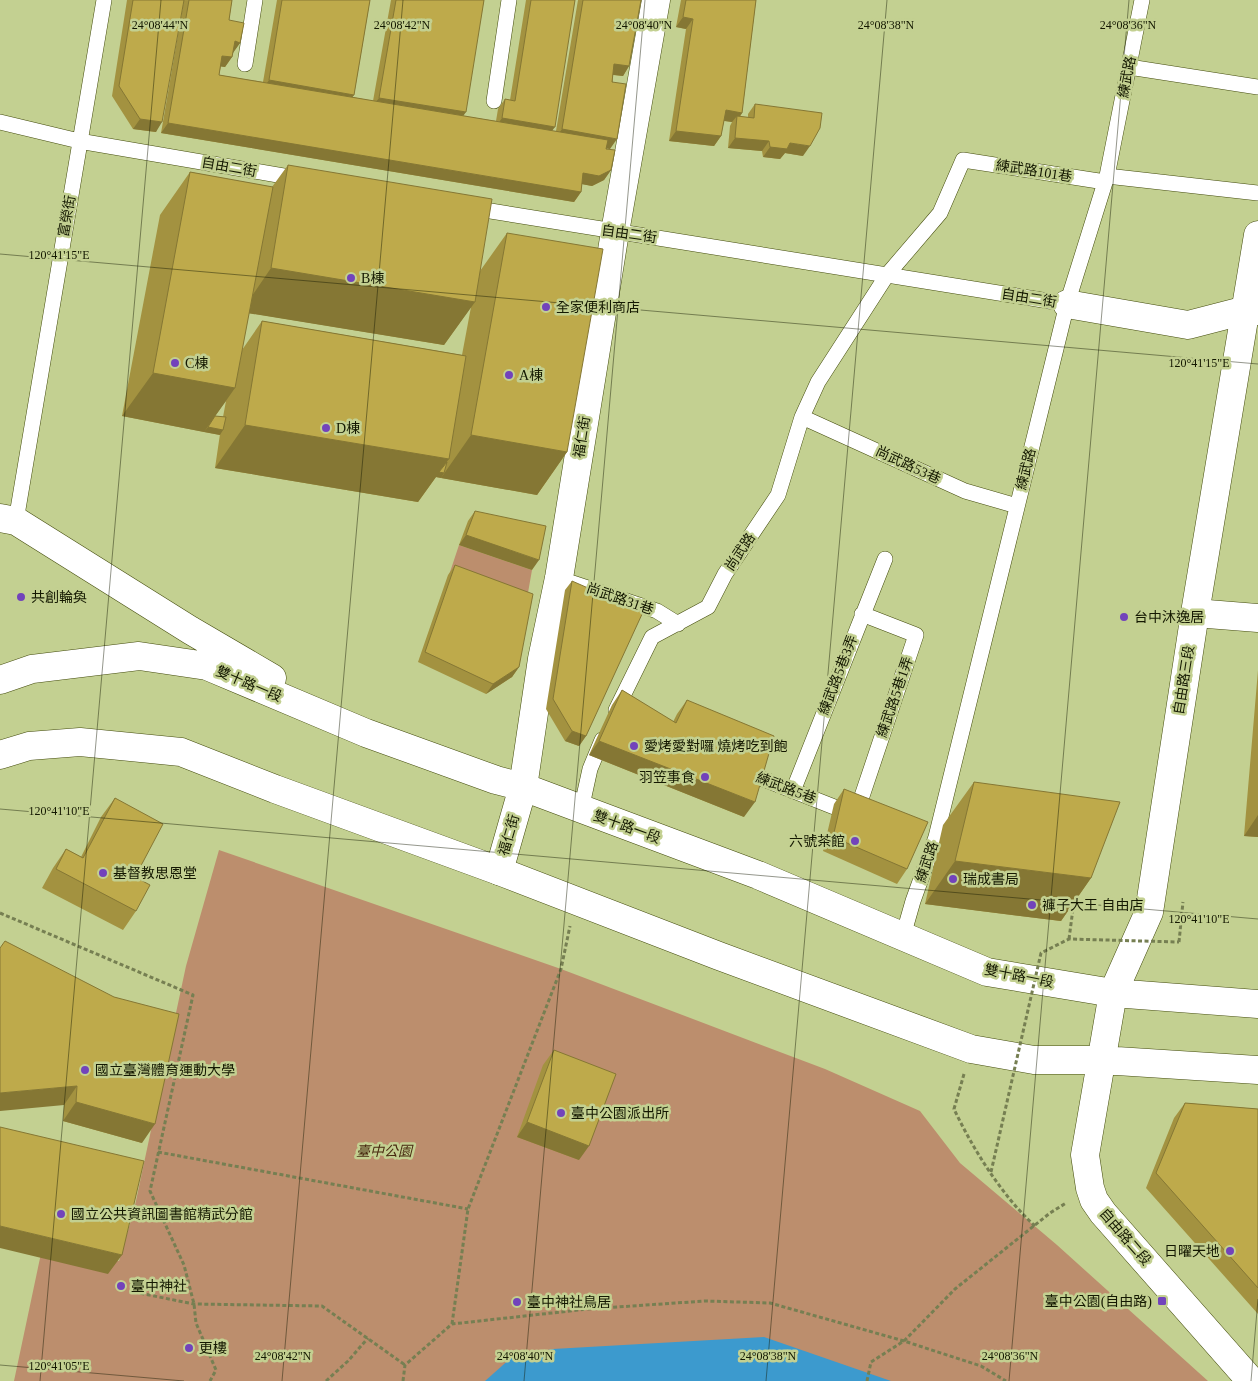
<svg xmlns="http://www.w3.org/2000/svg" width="1258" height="1381" font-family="'Times New Roman','Noto Sans TC',serif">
	<rect width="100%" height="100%" fill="#c3d091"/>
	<path fill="#bc8e6d" d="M459 545 532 570 526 604 449 575Z
		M219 850 561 969 825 1069 920 1111 960 1163 1057 1245 1208 1381H14L43 1244 119 1261 134 1210 186 966Z"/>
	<path fill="#3c9ace" d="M764 1337 891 1381H485L512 1357 553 1349Z"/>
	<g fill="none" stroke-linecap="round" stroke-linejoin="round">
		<defs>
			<path id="lane" d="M245 64 255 0
				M1129 67 1258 87
				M494 101 509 0
				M0 122 79 141 301 179
				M1107 176 1258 193
				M472 208 1067 304
				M802 417 965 491 1017 506
				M16 521 104 0
				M573 583 657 611 678 624
				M616 710 652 637 708 607 725 574 778 495 802 417 818 382 887 275 940 213 963 160 1105 182
				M743 771 852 814
				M793 791 885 559
				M581 810 590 769 602 740
				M856 814 916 635 862 614
				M903 936 913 901 936 837 1067 304 1107 176 1142 0"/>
			<path id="street" d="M1067 304 1188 325 1246 310 1258 311
				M1195 613 1258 618
				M499 871 523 787 542 659 559 578 615 232 656 0"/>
			<path id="secondary" d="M0 518 16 521 190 630 272 678
				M0 680 32 669 139 656 207 666 366 733 496 780 523 787 758 875 987 972 1113 993 1258 1004
				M0 755 29 746 80 742 181 752 275 789 499 871 719 956 971 1049 1034 1060H1101L1258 1070
				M1251 1381 1103 1213 1094 1200 1090 1188 1085 1155 1113 993 1149 912 1195 613 1258 235"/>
		</defs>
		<use href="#lane" stroke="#444c0d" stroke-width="16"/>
		<use href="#street" stroke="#444c0d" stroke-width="29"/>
		<use href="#secondary" stroke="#444c0d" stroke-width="29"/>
		<path stroke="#767f52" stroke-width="3" stroke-dasharray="4 2.5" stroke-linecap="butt" d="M0 913 193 995 150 1191 184 1265 194 1304 196 1323 216 1370 210 1381
			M1069 939 1074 901
			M1179 942 1183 902
			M964 1074 954 1109C973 1149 1002 1196 1035 1226
			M158 1152 468 1209
			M134 1292 194 1304 322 1306 405 1365
			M452 1324 468 1209 561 969 570 926
			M326 1381 348 1361 368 1338
			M403 1381 405 1365 452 1324 588 1309 705 1301 770 1303 904 1341 981 1366 1006 1381
			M867 1381 871 1362 904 1341 955 1289 1050 1213 1066 1203"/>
		<use href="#lane" stroke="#fff" stroke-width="15"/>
		<use href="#street" stroke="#fff" stroke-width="28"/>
		<use href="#secondary" stroke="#fff" stroke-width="28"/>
		<path stroke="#767f52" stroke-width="3" stroke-dasharray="4 2.5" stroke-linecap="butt" d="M991 1172 1041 953 1069 939 1179 942"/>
	</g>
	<path fill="#a39240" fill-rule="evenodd" d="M127 0H184L156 132 133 129 112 96Z
		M184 0H232L229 20 240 43 233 52 232 57 225 67 221 66 219 75 263 82 277 0H370L354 95 352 97 373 101 391 0H484L463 116 496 121 498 109 505 99 510 100 526 0H575L552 131H556L578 0H641L629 66 623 76 613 75 610 149 607 148 611 170 604 180 592 186 582 184 581 192 574 202 161 133Z
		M681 0H756L742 113 740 117H748V114L755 104 803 156 785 153 780 159 763 157 762 151 728 148 730 126 732 122 724 121 721 136 714 146 669 141 686 29 676 27Z
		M288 165 480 271 507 233 567 452 537 495 436 477 418 502 215 468 220 434V435L122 416 160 215 190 172 272 187ZM471 307 462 355 262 321 242 350 249 313 444 345ZM226 401 223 417 215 416Z
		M475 511 532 570 459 545 468 521Z
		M455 565 519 667 512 677 486 694 418 662 448 575Z
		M572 581 586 736 579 746 565 741 546 709 565 590Z
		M1258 670V837L1244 836Z
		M622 690 673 722 677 714 687 700 744 817 589 755 612 705Z
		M974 782 1091 878 1061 921 925 904 943 825Z
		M844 789 907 869 897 884 823 851 834 804Z
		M115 798 135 877 136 911 123 930 42 888 53 868 66 849 81 857 101 817Z
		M0 948 142 1143 63 1121 64 1105Z
		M554 1050 579 1160 517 1137 543 1065Z
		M1185 1103 1258 1109V1314L1146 1188 1174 1118Z"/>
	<path fill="#857734" d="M683 17 693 19 686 29 676 27Z
		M235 41 240 43 233 53 228 51Z
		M222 56 232 57 225 67 215 66Z
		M614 64 629 66 623 76 607 74Z
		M269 80 354 95 347 104 262 90Z
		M379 98 466 112 459 122 372 107Z
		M726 110 742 113 736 121 737 116 732 122 719 120Z
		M502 118 555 127 548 136 495 128Z
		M140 119 162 122 156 132 133 129Z
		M168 123 581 192 574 202 161 133Z
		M562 129 617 139 610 149 555 139Z
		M676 131 721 136 714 146 669 141Z
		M735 138 769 141 762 151 728 148Z
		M790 143 810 146 803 156 785 153 780 159 763 157 770 147Z
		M611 170 604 180 592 186 576 183 583 173Z
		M271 268 475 302 444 345 241 312Z
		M153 373 235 388 204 432 122 416Z
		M245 425 449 459 439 472 444 473 441 478 436 477 418 502 215 468Z
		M208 427 223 430 220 435 204 432Z
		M471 435 567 452 537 495 441 478Z
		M466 535 539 560 532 570 459 545Z
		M519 667 512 677 486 694 493 684Z
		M572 731 586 736 579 746 565 741Z
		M599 741 755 802 744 817 589 755Z
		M1258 815V837L1244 836Z
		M955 861 1091 878 1061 921 925 904Z
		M77 1086 64 1105 0 1111V1093Z
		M76 1102 155 1124 142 1143 63 1121Z
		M527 1122 589 1146 579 1160 517 1137Z
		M0 1226 122 1255 108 1274 0 1248Z"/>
	<path fill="#beaa4b" stroke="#857734" d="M133 0H184L162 122 140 119 119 86Z
		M189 0H232L229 20 244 23 240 43 235 41 232 57 222 56 219 75 608 140 606 149 615 150 611 170 599 176 583 173 581 192 168 123Z
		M282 0H370L354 95 269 80Z
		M396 0H484L466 112 379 98Z
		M531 0H575L555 127 502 118 505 99 515 101Z
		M583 0H641L629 66 614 64 612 82 626 84 617 139 562 129Z
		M686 0H756L742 113 726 110 721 136 676 131 693 19 683 17Z
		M755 104 822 113 820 128 810 146 790 143 787 149 770 147 769 141 735 138 737 116 754 118Z
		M288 165 492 199 475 302 271 268Z
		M190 172 273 187 235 388 153 373Z
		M507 233 603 249 567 452 471 435Z
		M262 321 466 356 449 459 245 425Z
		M215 416 226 417 223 430 208 427Z
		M447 462 444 473 439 472Z
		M475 511 546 526 539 560 466 535Z
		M455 565 533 594 519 667 493 684 425 652Z
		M572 581 643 612 586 736 572 731 553 699Z
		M622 690 676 723 687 700 774 736 755 802 599 741Z
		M974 782 1120 802 1091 878 955 861Z
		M844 789 928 822 907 869 833 837Z
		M115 798 163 824 135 877 150 885 136 911 56 869 66 849 83 858Z
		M5 941 114 997 179 1014 155 1124 76 1102 77 1086 0 1093V948Z
		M554 1050 616 1074 589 1146 527 1122Z
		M1185 1103 1258 1109V1288L1156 1173Z
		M0 1127 144 1161 122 1255 0 1226Z"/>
	<path fill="none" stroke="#141801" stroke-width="1" stroke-opacity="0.45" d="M0 254 1258 364M0 809 1258 919M0 1365 184 1381M40 1381 161 0M282 1381 403 0M524 1381 645 0M766 1381 887 0M1009 1381 1129 0M1251 1381 1258 1299"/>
	<g fill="#7243bb" stroke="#c3d091" stroke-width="2">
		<circle cx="351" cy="278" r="5"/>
		<circle cx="546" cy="307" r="5"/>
		<circle cx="175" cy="363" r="5"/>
		<circle cx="509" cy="375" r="5"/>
		<circle cx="326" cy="428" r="5"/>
		<circle cx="21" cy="597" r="5"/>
		<circle cx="1124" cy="617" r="5"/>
		<circle cx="634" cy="746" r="5"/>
		<circle cx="705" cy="777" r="5"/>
		<circle cx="855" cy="841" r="5"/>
		<circle cx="103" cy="873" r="5"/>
		<circle cx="953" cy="879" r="5"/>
		<circle cx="1032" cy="905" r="5"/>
		<circle cx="85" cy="1070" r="5"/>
		<circle cx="561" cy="1113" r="5"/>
		<circle cx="61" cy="1214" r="5"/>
		<circle cx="1230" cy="1251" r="5"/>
		<circle cx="121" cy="1286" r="5"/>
		<rect x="1157" y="1296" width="10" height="10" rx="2.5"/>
		<circle cx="517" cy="1302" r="5"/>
		<circle cx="189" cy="1348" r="5"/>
	</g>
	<g text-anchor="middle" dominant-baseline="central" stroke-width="5" stroke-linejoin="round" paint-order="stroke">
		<g font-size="14" fill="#141801" stroke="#c3d091">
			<text transform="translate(1127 77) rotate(-79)">練武路</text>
			<text transform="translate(229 167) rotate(10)">自由二街</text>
			<text transform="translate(1034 171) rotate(9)">練武路101巷</text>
			<text transform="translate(67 216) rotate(-80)">富榮街</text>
			<text transform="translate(629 234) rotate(8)">自由二街</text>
			<text transform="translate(1029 298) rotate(9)">自由二街</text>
			<text transform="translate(582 437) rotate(-81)">福仁街</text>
			<text transform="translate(908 465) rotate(25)">尚武路53巷</text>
			<text transform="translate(1026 469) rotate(-76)">練武路</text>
			<text transform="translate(740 552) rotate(-56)">尚武路</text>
			<text transform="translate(620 599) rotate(19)">尚武路31巷</text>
			<text transform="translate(838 675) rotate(-69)">練武路5巷3弄</text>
			<text transform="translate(1184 680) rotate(-81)">自由路三段</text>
			<text transform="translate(249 684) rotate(23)">雙十路一段</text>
			<text transform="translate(895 697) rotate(-71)">練武路5巷1弄</text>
			<text transform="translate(786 788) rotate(21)">練武路5巷</text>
			<text transform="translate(627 827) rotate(20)">雙十路一段</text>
			<text transform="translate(509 835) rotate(-74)">福仁街</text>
			<text transform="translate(927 862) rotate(-71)">練武路</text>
			<text transform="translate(1019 976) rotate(11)">雙十路一段</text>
			<text transform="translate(1125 1237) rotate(49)">自由路二段</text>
		</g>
		<g font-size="14" fill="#141801" stroke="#c3d091" text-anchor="start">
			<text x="361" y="278">B棟</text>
			<text x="556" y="307">全家便利商店</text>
			<text x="185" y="363">C棟</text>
			<text x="519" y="375">A棟</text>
			<text x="336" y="428">D棟</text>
			<text x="31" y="597">共創輪奐</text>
			<text x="1134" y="617">台中沐逸居</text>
			<text x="644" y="746">愛烤愛對囉 燒烤吃到飽</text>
			<text x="695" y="777" text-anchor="end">羽笠事食</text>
			<text x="845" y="841" text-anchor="end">六號茶館</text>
			<text x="113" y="873">基督教思恩堂</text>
			<text x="963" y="879">瑞成書局</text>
			<text x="1042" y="905">褲子大王 自由店</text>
			<text x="95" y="1070">國立臺灣體育運動大學</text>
			<text x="571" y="1113">臺中公園派出所</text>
			<text x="71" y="1214">國立公共資訊圖書館精武分館</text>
			<text x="1220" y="1251" text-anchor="end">日曜天地</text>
			<text x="131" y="1286">臺中神社</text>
			<text x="1152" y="1301" text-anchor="end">臺中公園(自由路)</text>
			<text x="527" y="1302">臺中神社鳥居</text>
			<text x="199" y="1348">更樓</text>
		</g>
		<g font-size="14" font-style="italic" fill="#482910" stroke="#c3d091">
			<text x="384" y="1151">臺中公園</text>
		</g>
	</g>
	<g font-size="12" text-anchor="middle" fill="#141801" stroke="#c3d091" stroke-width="5" stroke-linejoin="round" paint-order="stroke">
		<text x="160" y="29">24°08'44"N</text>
		<text x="402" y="29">24°08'42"N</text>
		<text x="644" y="29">24°08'40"N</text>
		<text x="886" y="29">24°08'38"N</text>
		<text x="1128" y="29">24°08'36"N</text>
		<text x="59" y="259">120°41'15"E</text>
		<text x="1199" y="367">120°41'15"E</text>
		<text x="59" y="815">120°41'10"E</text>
		<text x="1199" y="923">120°41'10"E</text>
		<text x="283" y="1360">24°08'42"N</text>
		<text x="525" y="1360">24°08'40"N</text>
		<text x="768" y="1360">24°08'38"N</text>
		<text x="1010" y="1360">24°08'36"N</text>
		<text x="59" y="1370">120°41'05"E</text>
	</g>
</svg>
